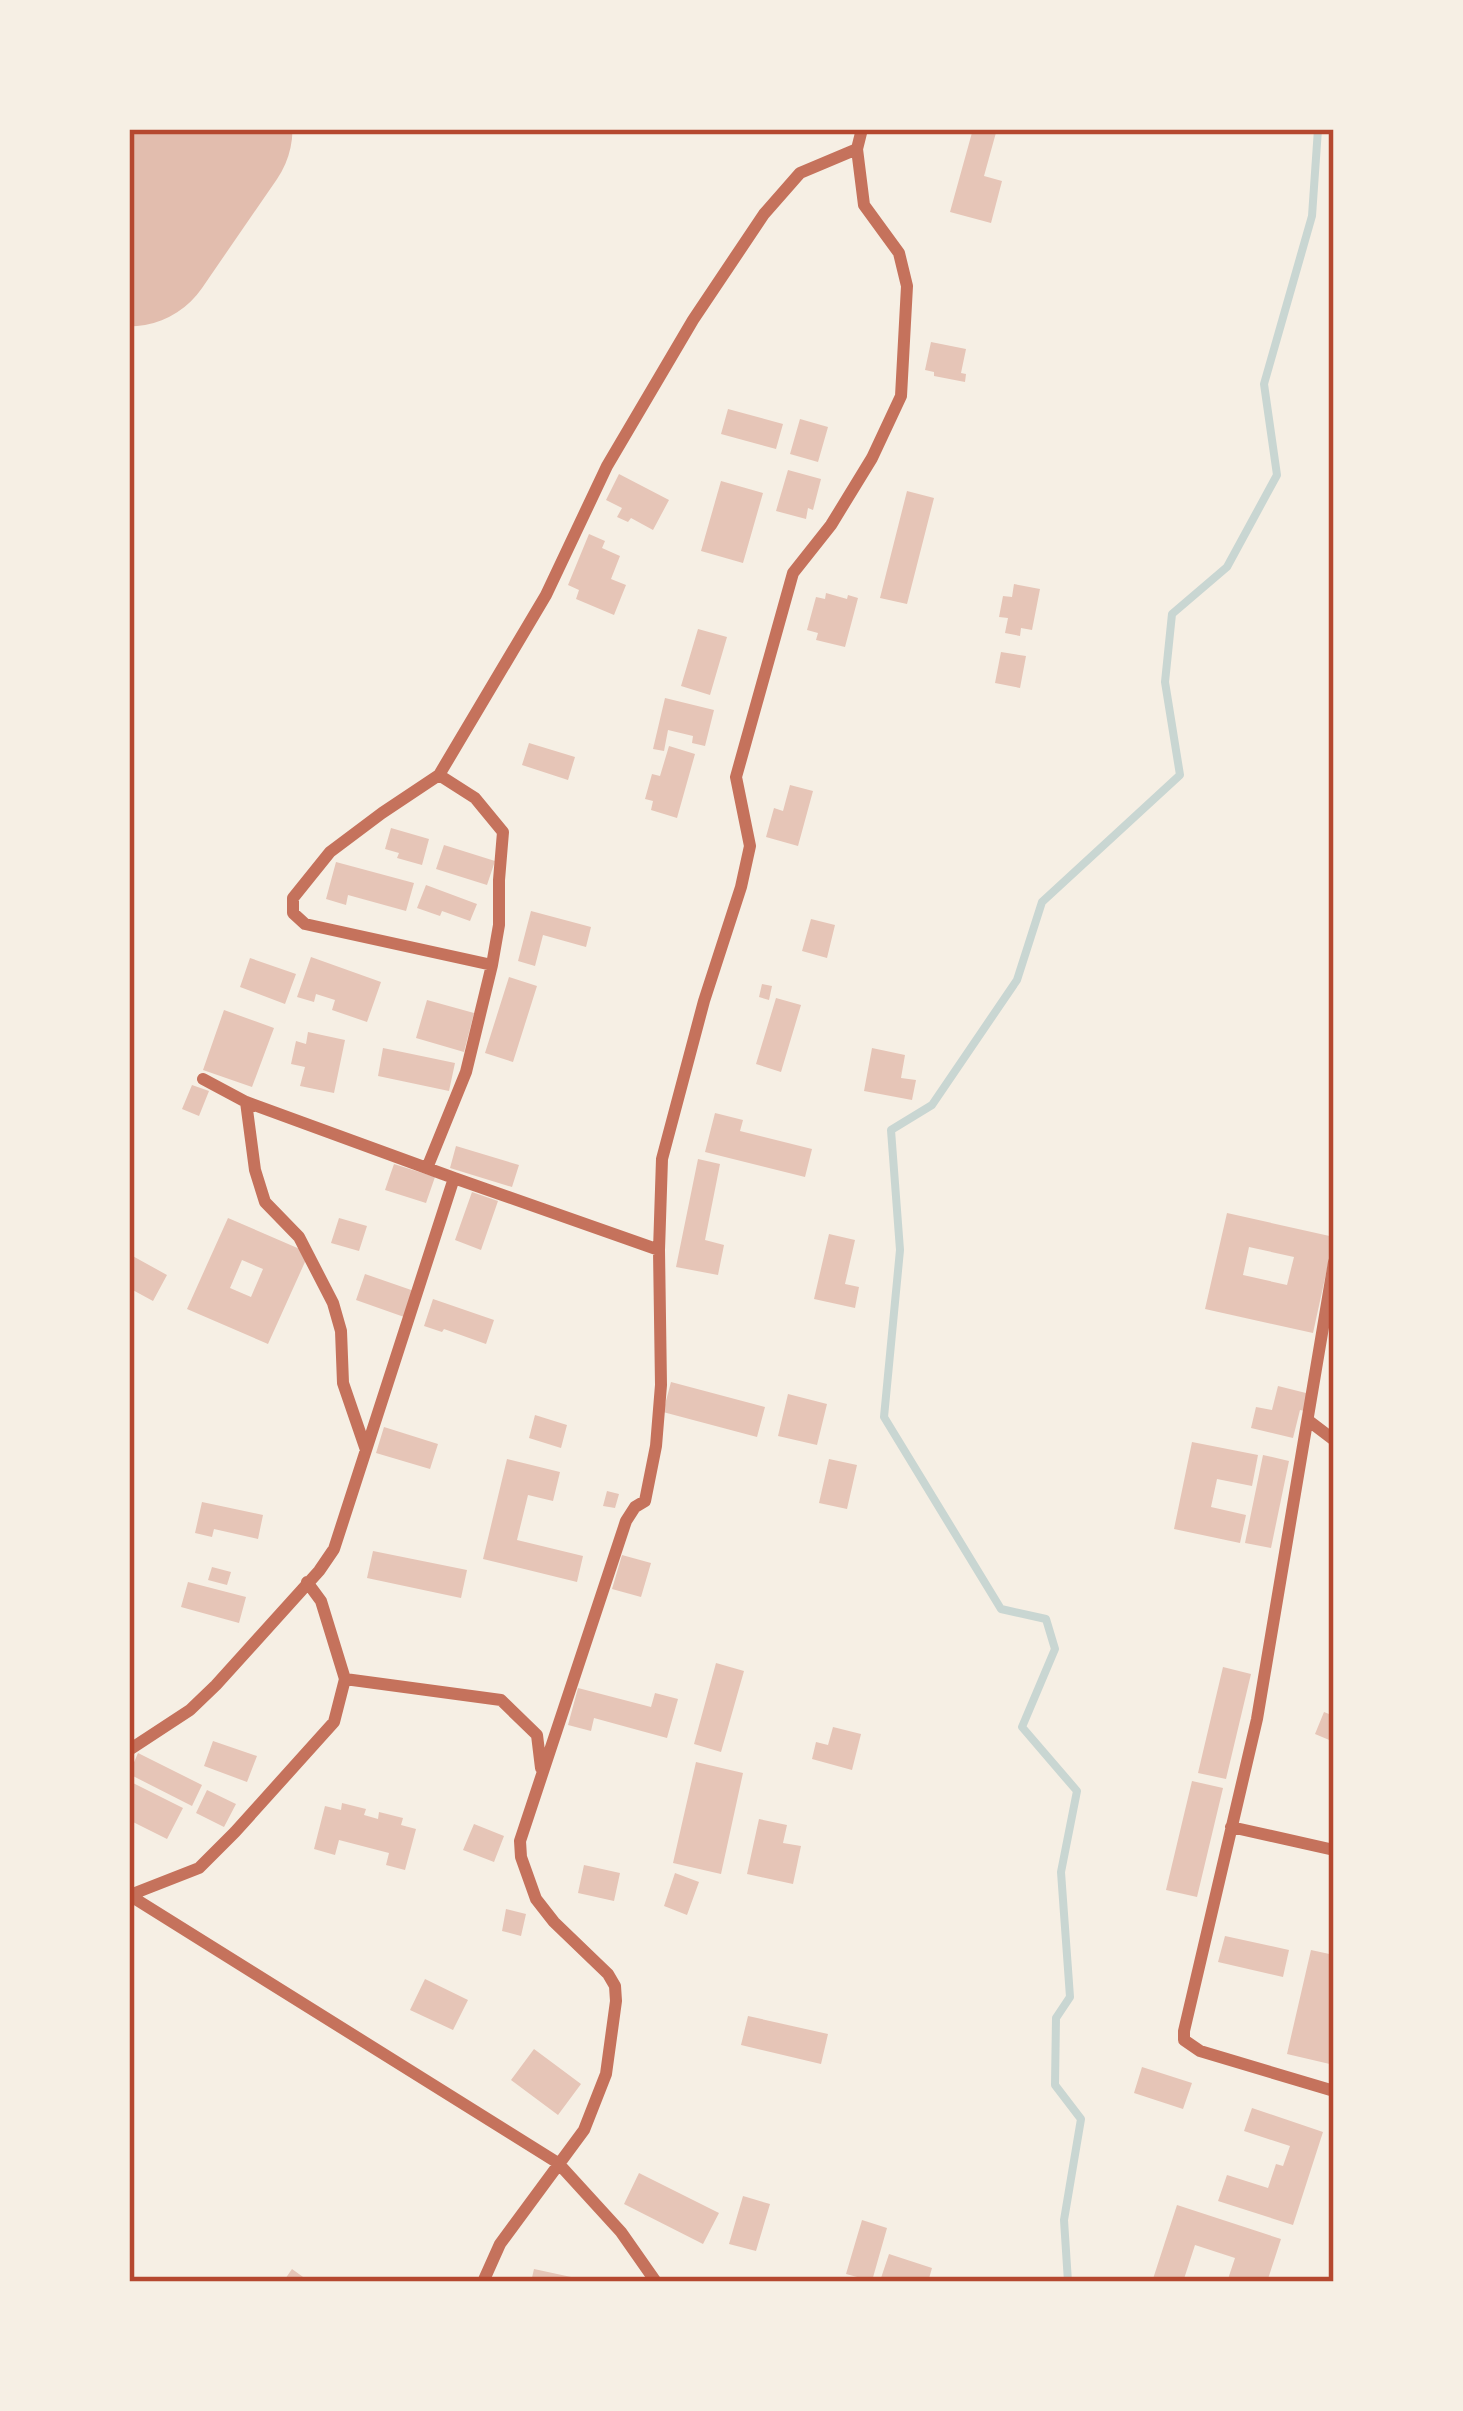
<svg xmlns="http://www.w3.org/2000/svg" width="1463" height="2411" font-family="'Noto Serif',serif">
	<rect width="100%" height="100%" fill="#f6efe4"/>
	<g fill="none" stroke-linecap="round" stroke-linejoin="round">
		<path stroke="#c9d6d2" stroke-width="8" d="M1068 2282 1064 2220 1081 2119 1055 2085 1056 2018 1070 1997 1061 1872 1077 1791 1022 1727 1055 1649 1046 1619 1001 1609 884 1417 900 1250 891 1130 932 1105 1017 980 1042 902 1180 775 1165 682 1172 614 1227 567 1277 475 1264 384 1312 216 1318 129"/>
		<path stroke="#e2bdae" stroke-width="177" d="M129 238 204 129"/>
	</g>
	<path fill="#e6c5b7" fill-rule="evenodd" d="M973 129H997L984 176 1002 181 991 223 950 212Z
		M931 342 966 349 961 373 966 374 965 382 934 376V372L925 370Z
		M728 409 783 424 776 449 721 434Z
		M800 419 828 427 818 462 790 454Z
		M788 470 821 479 813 510 808 508 806 519 776 511Z
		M619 474 669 500 653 530 631 518 628 522 617 517 622 508 606 500Z
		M721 481 763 493 743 563 701 551Z
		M907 491 934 498 907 604 880 598Z
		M589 534 605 541 602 548 620 556 611 579 626 585 614 615 576 599 579 590 568 585Z
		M1014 584 1040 589 1032 630 1021 628 1020 636 1005 633 1008 618 999 617 1003 596 1012 597Z
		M826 593 847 599 848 595 858 598 845 647 816 640 818 633 807 630 816 597 825 599Z
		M698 629 727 637 710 695 681 686Z
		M1001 652 1026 656 1020 688 995 683Z
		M665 698 714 710 705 746 692 743 693 736 668 730 664 751 653 749Z
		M529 743 575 757 568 780 522 765Z
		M669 746 695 754 677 818 651 810 653 801 645 799 652 774 660 776Z
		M790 785 813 791 798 846 766 837 774 808 783 811Z
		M391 828 429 839 422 865 397 858 399 853 385 849Z
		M444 845 495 861 487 885 436 869Z
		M336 862 414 883 406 911 348 895 346 905 326 899Z
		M426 885 477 904 470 921 442 911 440 916 417 908Z
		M531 911 591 927 586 947 543 935 535 966 518 961Z
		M811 919 835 925 827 958 802 951Z
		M311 957 381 982 367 1022 332 1010 335 1000 316 994 314 1002 297 997Z
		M250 958 296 974 285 1004 240 987Z
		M509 977 537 986 513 1062 485 1053Z
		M762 984 772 986 769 1000 759 997Z
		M776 998 801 1005 781 1072 756 1064Z
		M427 1000 474 1013 464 1052 416 1038Z
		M224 1010 274 1028 252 1087 203 1070Z
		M308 1032 345 1040 334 1093 300 1086 305 1067 291 1064 296 1041 306 1044Z
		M383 1048 455 1063 449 1091 378 1076Z
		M872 1048 905 1055 901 1078 916 1080 912 1100 864 1091Z
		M192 1085 209 1091 199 1116 182 1109Z
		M715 1113 743 1120 740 1131 812 1149 805 1177 705 1152Z
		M456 1146 519 1165 512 1187 450 1168Z
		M698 1159 720 1164 705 1240 724 1245 718 1275 676 1267Z
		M394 1164 435 1177 426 1203 385 1190Z
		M472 1192 498 1201 481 1250 455 1240Z
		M1227 1213 1334 1237 1313 1333 1205 1309ZM1249 1247 1294 1257 1287 1285 1243 1275Z
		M228 1218 309 1253 268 1344 187 1309ZM242 1260 263 1269 251 1297 230 1288Z
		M339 1218 367 1226 359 1251 331 1243Z
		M829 1234 855 1240 845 1284 859 1287 855 1308 814 1299Z
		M129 1254 167 1275 153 1301 129 1288Z
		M365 1274 417 1292 407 1318 356 1300Z
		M433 1299 494 1320 486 1344 444 1329 442 1332 424 1326Z
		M671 1382 765 1407 757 1437 663 1412Z
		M1278 1386 1310 1394 1305 1411 1300 1410 1293 1438 1251 1428 1256 1407 1272 1410Z
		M788 1394 827 1404 817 1445 778 1436Z
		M535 1415 567 1425 561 1448 529 1438Z
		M384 1427 438 1444 430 1469 376 1453Z
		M1192 1442 1258 1455 1252 1486 1217 1479 1211 1507 1246 1515 1240 1543 1174 1529Z
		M1263 1455 1289 1461 1271 1548 1245 1543Z
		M507 1459 560 1472 553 1501 528 1495 517 1540 583 1556 577 1582 483 1559Z
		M829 1459 857 1465 847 1509 819 1503Z
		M607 1491 619 1494 615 1508 603 1506Z
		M202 1502 263 1515 258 1539 214 1529 212 1537 195 1533Z
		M373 1551 467 1570 461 1598 367 1578Z
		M622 1555 651 1563 641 1597 612 1589Z
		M212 1567 231 1572 227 1585 208 1580Z
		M188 1582 246 1597 239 1623 181 1607Z
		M716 1663 744 1671 721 1752 694 1744Z
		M1223 1667 1251 1674 1226 1779 1198 1773Z
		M578 1688 651 1707 655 1693 678 1699 667 1738 594 1718 591 1731 568 1725Z
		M1324 1712 1334 1716V1742L1315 1734Z
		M833 1727 861 1734 852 1770 812 1759 816 1742 828 1745Z
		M213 1741 257 1756 247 1782 204 1766Z
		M138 1753 202 1785 192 1806 129 1774Z
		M696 1762 743 1773 721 1874 673 1863Z
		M129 1781 183 1808 167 1839 129 1820Z
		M1192 1781 1223 1788 1197 1897 1166 1890Z
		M207 1790 236 1804 224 1827 196 1813Z
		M342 1803 366 1809 364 1815 378 1819 379 1812 403 1818 401 1825 416 1829 405 1870 386 1865 389 1853 339 1840 335 1855 314 1849 325 1806 341 1810Z
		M759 1819 787 1825 783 1843 801 1846 793 1884 747 1874Z
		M474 1824 504 1836 494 1862 463 1850Z
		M584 1865 620 1873 614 1901 578 1893Z
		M675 1873 699 1882 687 1915 664 1906Z
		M506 1909 526 1914 521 1936 502 1931Z
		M1225 1936 1289 1950 1283 1977 1218 1962Z
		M1311 1950 1334 1955V2065L1287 2054Z
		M425 1979 468 2000 453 2030 410 2010Z
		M748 2016 828 2034 821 2064 741 2045Z
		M534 2049 581 2084 558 2115 511 2080Z
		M1142 2067 1192 2083 1183 2109 1134 2093Z
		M1252 2108 1323 2132 1293 2225 1218 2201 1227 2175 1268 2188 1276 2164 1283 2166 1290 2146 1244 2131Z
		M639 2173 719 2213 703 2244 624 2204Z
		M743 2196 770 2204 756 2251 729 2244Z
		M1177 2205 1281 2239 1267 2282H1227L1235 2258 1195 2245 1183 2282H1152Z
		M862 2220 887 2228 872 2281 846 2274Z
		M889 2254 932 2268 928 2282 880 2281Z
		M292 2269 310 2282H283Z
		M534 2269 585 2280V2282H531Z"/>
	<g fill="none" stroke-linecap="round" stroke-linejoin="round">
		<path stroke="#c5725c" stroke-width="12" d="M492 965 305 924 293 913V898L330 852 382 813 439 775 546 595 607 466 693 320 764 214 800 173 857 149
			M203 1079 246 1102 454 1178
			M246 1102 255 1170 265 1202 299 1237 333 1303 341 1331 343 1383 366 1450
			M427 1168 466 1072 492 965 499 925V880L503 832 475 798 439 775
			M1334 1262 1257 1719 1184 2031V2040L1200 2051 1334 2091
			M1309 1421 1334 1440
			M307 1582 321 1601 345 1679 501 1700 537 1735 541 1768
			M129 1750 190 1710 216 1685 319 1571 334 1549 454 1178 659 1250
			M1231 1827 1334 1850
			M129 1895 558 2163 621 2232 656 2282
			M130 1895 199 1868 235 1832 334 1722 345 1679
			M483 2282 500 2244 584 2130 606 2074 616 2001 615 1986 608 1974 554 1922 536 1899 521 1857 520 1841 626 1521 635 1507 645 1501 656 1446 661 1385 659 1250 662 1159 704 1001 741 887 750 846 736 777 793 573 831 525 872 458 901 396 907 286 899 253 864 205 857 149 862 129"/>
	</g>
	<rect width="1463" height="2411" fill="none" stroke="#f6efe4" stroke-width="264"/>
	<rect x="132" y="132" width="1199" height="2147" fill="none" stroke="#b5482f" stroke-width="4.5"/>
</svg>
